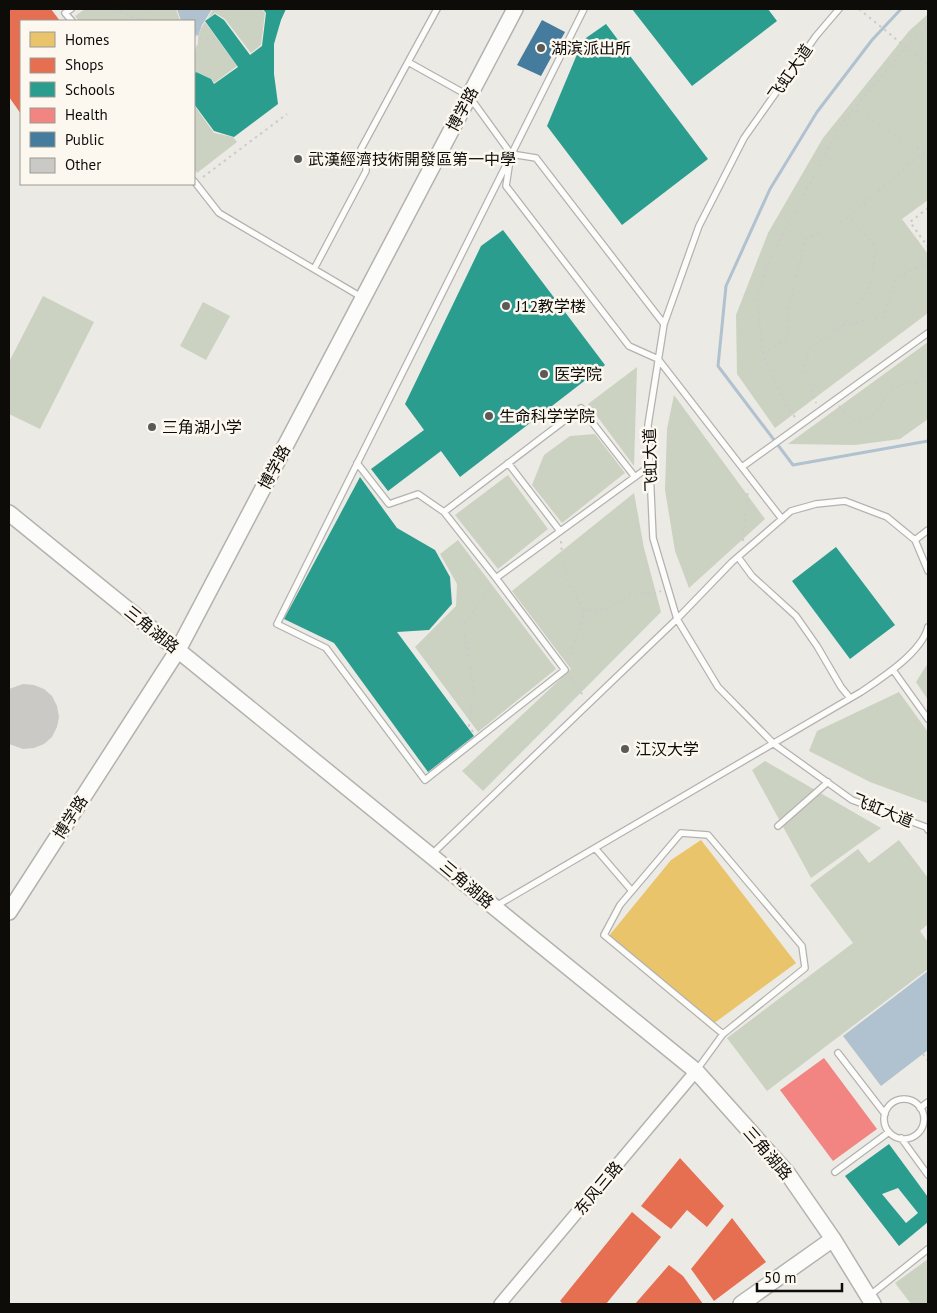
<svg xmlns="http://www.w3.org/2000/svg" width="937" height="1313" font-family="'PT Sans','Noto Sans SC',sans-serif">
	<rect width="100%" height="100%" fill="#eceae5"/>
	<path fill="#cbd2c2" d="M85 9H176L180 21H79L75 16Z
		M213 9H262L265 13 261 45 251 53 225 19 215 13 208 18Z
		M928 14V200L902 219 928 254V313L775 428 737 374 736 315 768 233 823 138 909 31Z
		M205 22 237 66 214 83C210 76 202 77 196 72 189 65 195 49 198 43 197 36 201 28 205 22Z
		M194 105 214 133 233 137 237 142 197 173 194 169Z
		M43 296 94 322 40 429 9 414V362Z
		M203 302 230 316 206 360 180 346Z
		M928 342V419L900 439 855 445 788 444Z
		M637 367 634 466 588 404Z
		M674 395 765 519 689 588 675 551 665 490 667 429Z
		M595 434 625 473 562 523 532 485 544 455 570 436Z
		M508 475 548 529 498 569 455 515Z
		M634 493 644 548 661 612 483 791 462 771 571 669 512 591Z
		M458 540 556 669 478 732 415 647 456 606 457 584 440 554Z
		M928 663V700L916 682Z
		M899 692 928 732V802L927 803 870 782 809 751 817 731Z
		M765 761 881 828 811 878 752 770Z
		M899 840 928 878V924L920 931 928 942V969L767 1091 727 1038 853 943 810 885 858 849 869 863Z
		M928 1259V1304H911L895 1283Z"/>
	<path fill="#b0c1cf" d="M177 9H212L202 25 198 36 194 33V21H181Z
		M928 971V1050L881 1086 843 1036Z"/>
	<path fill="#e9c46a" d="M701 840 796 963 713 1024 608 937 671 860Z"/>
	<path fill="#e76f51" d="M9 9H51L60 21H21V114L9 97Z
		M680 1158 724 1206 707 1227 687 1210 671 1229 641 1206Z
		M632 1212 661 1237 606 1304H563L560 1301Z
		M732 1218 766 1262 714 1301 691 1269Z
		M669 1265 683 1276 703 1304H635Z"/>
	<path fill="#2a9d8f" fill-rule="evenodd" d="M263 9H286L281 20 274 44V74L278 104 234 137 214 131 194 104V74L196 72 211 79 214 84 238 67 205 21 215 14 224 20 250 55 262 46 266 13Z
		M632 9H768L777 21 692 86Z
		M606 24 708 159 622 225 547 126 583 40Z
		M503 230 605 365 460 477 441 451 388 491 371 469 424 430 405 404 481 246Z
		M360 477 397 528 435 550 450 577 452 604 429 630 397 632 474 736 428 772 334 643 284 619Z
		M836 547 895 625 850 659 792 581Z
		M889 1144 928 1197V1222L899 1246 845 1176ZM898 1188 918 1213 906 1223 882 1194Z"/>
	<path fill="#f28482" d="M824 1058 877 1129 833 1161 780 1090Z"/>
	<path fill="#457b9d" d="M542 20 565 32 541 76 517 65Z"/>
	<g fill="none" stroke-linecap="round" stroke-linejoin="round">
		<path stroke="#b0c1cf" stroke-width="3" d="M901 9 872 40 817 112 770 189 726 286 718 366 793 465 928 441"/>
	</g>
	<path fill="#cbc9c5" d="M23 684 34 685 44 689 52 696 57 706 59 717 57 727 52 737 44 744 34 748 23 749 9 744V689Z"/>
	<g fill="none" stroke-linecap="round" stroke-linejoin="round">
		<defs>
			<path id="lane" d="M71 9 65 13 72 21
				M584 9 277 624 326 648 425 780 565 670 496 578 650 466
				M839 9 816 36 744 138 699 226 664 324 648 425 653 538 677 619 718 687 774 744 852 800 926 827 928 830
				M408 62 437 9
				M510 160 506 186 629 346 658 359 782 519
				M194 181 219 213 363 298
				M314 269 366 171V159L361 149 408 62 469 96 511 154 536 158 664 324
				M357 463 389 504 418 494 444 512
				M508 463 560 531
				M742 467 928 333
				M915 540 928 530
				M738 557 752 576 796 616 817 646 841 687 850 698
				M496 578 444 512 581 408 635 477
				M893 670 928 719
				M778 826 828 782
				M595 848 632 891
				M432 854 677 619 732 562 791 511 816 504 845 501 887 517 915 540 928 571
				M496 906 861 692C882 678 922 652 928 627
				M838 1053 885 1114
				M696 1071 723 1034 805 968 802 946 708 835 681 833 620 905 604 935 723 1034
				M884 1119a20 20 0 1 1 40 0a20 20 0 1 1-40 0Z
				M920 1108 928 1102
				M901 1138 928 1175
				M835 1172 889 1132
				M869 1296 928 1249"/>
			<path id="street" d="M500 1304 696 1071"/>
			<path id="secondary" d="M9 513 696 1071 788 1174 833 1239 873 1304
				M9 912 178 650 515 9
				M741 1304 833 1239"/>
		</defs>
		<use href="#lane" stroke="#b4b2af" stroke-width="8"/>
		<use href="#street" stroke="#b4b2af" stroke-width="14"/>
		<use href="#secondary" stroke="#b4b2af" stroke-width="18"/>
		<path stroke="#cccbca" stroke-width="2" stroke-dasharray="2.5 4" stroke-linecap="butt" d="M113 9 143 21
			M859 9 928 65
			M145 21 147 9
			M194 35 200 38 217 39
			M928 147 923 152 928 160
			M203 177 287 114
			M928 208 910 222 928 247
			M849 217 923 152 853 109
			M843 325 883 317 896 277 928 263
			M763 354 787 338 788 312 805 239 849 217 876 248 871 284 843 325 810 348 804 368 816 403
			M839 406 844 412 856 421 874 414 892 389 907 383 928 381
			M795 417 786 406 763 354 757 296 772 255 841 124 906 47 928 26
			M561 541 562 557 568 583 585 611 607 609 632 592 654 594 661 591
			M743 541 748 489
			M568 661 585 611
			M570 676 584 697
			M473 732 469 726 474 687 463 626 491 586
			M923 1054 928 1061"/>
		<use href="#lane" stroke="#fcfcfb" stroke-width="5.5"/>
		<use href="#street" stroke="#fcfcfb" stroke-width="11"/>
		<use href="#secondary" stroke="#fcfcfb" stroke-width="15"/>
	</g>
	<g fill="#5b5a56" stroke="#fcf8ef" stroke-width="2">
		<circle cx="541" cy="48" r="5"/>
		<circle cx="298" cy="159" r="5"/>
		<circle cx="506" cy="306" r="5"/>
		<circle cx="544" cy="374" r="5"/>
		<circle cx="489" cy="416" r="5"/>
		<circle cx="152" cy="427" r="5"/>
		<circle cx="625" cy="749" r="5"/>
	</g>
	<g text-anchor="middle" dominant-baseline="central" stroke-width="5" stroke-linejoin="round" paint-order="stroke">
		<g font-size="16" fill="#0d0c09" stroke="#fcf8ef" text-anchor="start">
			<text x="551" y="48">湖滨派出所</text>
			<text x="308" y="159">武漢經濟技術開發區第一中學</text>
			<text x="516" y="306">J12教学楼</text>
			<text x="554" y="374">医学院</text>
			<text x="499" y="416">生命科学学院</text>
			<text x="162" y="427">三角湖小学</text>
			<text x="635" y="749">江汉大学</text>
		</g>
		<g font-size="16" fill="#0d0c09" stroke="#fcf8ef">
			<text transform="translate(790 72) rotate(-55)">飞虹大道</text>
			<text transform="translate(462 109) rotate(-62)">博学路</text>
			<text transform="translate(650 460) rotate(-92)">飞虹大道</text>
			<text transform="translate(274 467) rotate(-62)">博学路</text>
			<text transform="translate(152 629) rotate(39)">三角湖路</text>
			<text transform="translate(883 810) rotate(22)">飞虹大道</text>
			<text transform="translate(70 817) rotate(-57)">博学路</text>
			<text transform="translate(467 884) rotate(40)">三角湖路</text>
			<text transform="translate(768 1153) rotate(49)">三角湖路</text>
			<text transform="translate(598 1188) rotate(-50)">东风三路</text>
		</g>
	</g>
	<rect width="937" height="1313" fill="none" stroke="#0d0c09" stroke-width="20"/>
	<rect x="20" y="20" width="175" height="165" fill="#fcf8ef" stroke="#9c9a93"/>
	<rect x="30" y="32" width="25" height="15" fill="#e9c46a" stroke="#9c9a93"/>
	<text x="65" y="45" font-size="15" fill="#0d0c09">Homes</text>
	<rect x="30" y="58" width="25" height="15" fill="#e76f51" stroke="#9c9a93"/>
	<text x="65" y="70" font-size="15" fill="#0d0c09">Shops</text>
	<rect x="30" y="82" width="25" height="15" fill="#2a9d8f" stroke="#9c9a93"/>
	<text x="65" y="95" font-size="15" fill="#0d0c09">Schools</text>
	<rect x="30" y="108" width="25" height="15" fill="#f28482" stroke="#9c9a93"/>
	<text x="65" y="120" font-size="15" fill="#0d0c09">Health</text>
	<rect x="30" y="132" width="25" height="15" fill="#457b9d" stroke="#9c9a93"/>
	<text x="65" y="145" font-size="15" fill="#0d0c09">Public</text>
	<rect x="30" y="158" width="25" height="15" fill="#cbc9c5" stroke="#9c9a93"/>
	<text x="65" y="170" font-size="15" fill="#0d0c09">Other</text>
	<path d="M757 1283v8h85v-8" fill="none" stroke="#0d0c09" stroke-width="2.5"/>
	<text x="764" y="1283" font-size="15" fill="#0d0c09" stroke="#fcf8ef" stroke-width="4" paint-order="stroke">50 m</text>
</svg>
